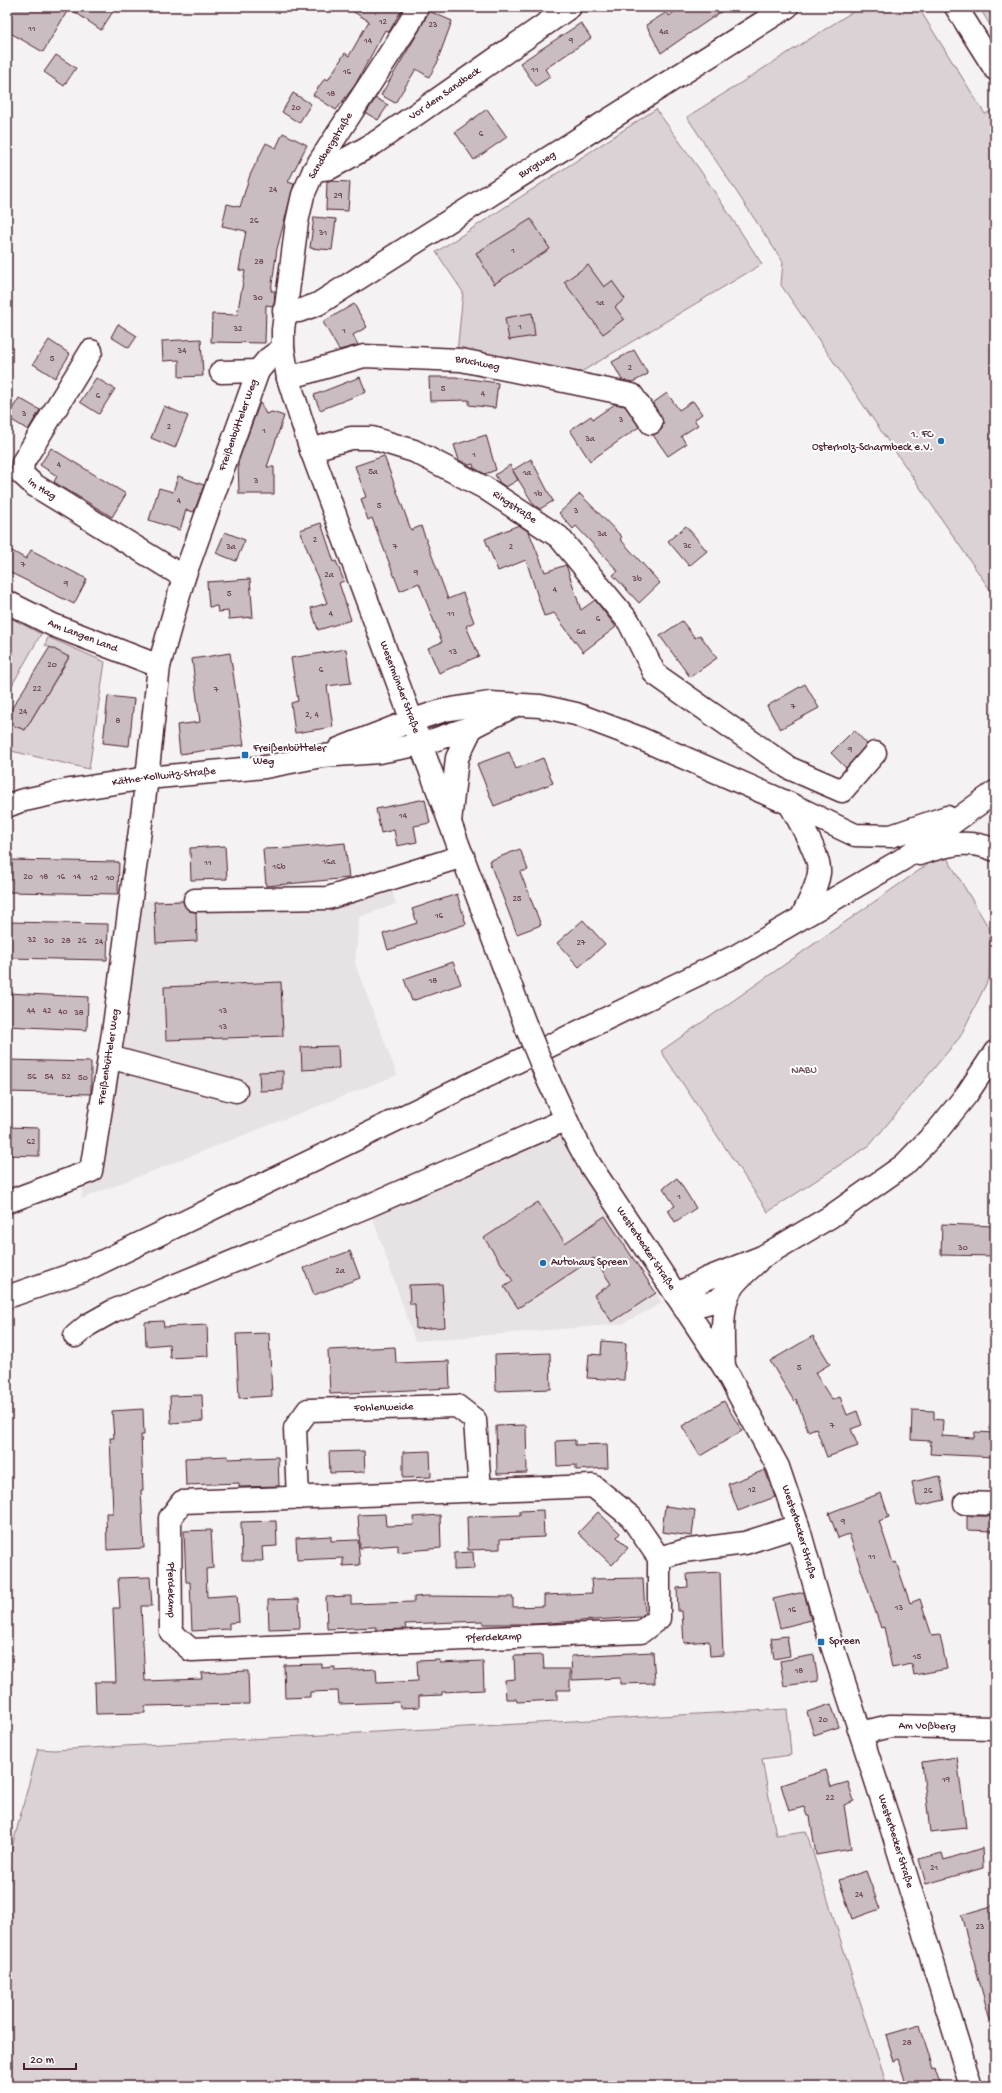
<svg xmlns="http://www.w3.org/2000/svg" width="1002" height="2093" font-family="'Gochi Hand',sans-serif">
	<rect width="100%" height="100%" fill="#f4f2f2"/>
	<filter id="ink" filterUnits="userSpaceOnUse"><feTurbulence type="fractalNoise" baseFrequency=".025" numOctaves="2"/><feDisplacementMap in="SourceGraphic" scale="8" xChannelSelector="R" yChannelSelector="G"/><feConvolveMatrix kernelMatrix="1 2 1 2 8 2 1 2 1" color-interpolation-filters="sRGB"/></filter>
	<g filter="url(#ink)">
		<path fill="#e7e2e3" d="M387 871 396 904 359 917 355 964 397 1075 81 1199 131 969 122 901 303 896Z
			M556 1130 662 1303 622 1324 415 1341 370 1210Z"/>
		<path fill="#dbd2d5" stroke="#927880" d="M860 7H918L985 114 995 109V597L781 285 783 262 687 117Z
			M979 7H995V33Z
			M656 109 700 170 762 264 581 372 457 353 463 292 436 252Z
			M7 616 41 634 7 694Z
			M48 637 105 662 89 769 7 750V723L25 730 69 658 45 645Z
			M944 853 990 930 989 978 960 1037 870 1145 768 1212 661 1051Z
			M787 1709 791 1755 762 1759 776 1835 806 1831 887 2086H7V1866L38 1749 54 1750Z"/>
		<path fill="#cabdc1" stroke="#4a1f2b" d="M7 7H116L101 30 69 8 43 52 7 31Z
			M345 7H403L389 32 385 30 355 85 336 110 313 95 325 78 328 80 345 53 349 56 369 21Z
			M681 7H728L661 53 646 25 667 12 669 16Z
			M429 11 452 21 438 59 439 60 429 77 416 69 395 103 381 95 419 31Z
			M581 23 591 38 545 69 550 77 536 86 520 63Z
			M56 55 76 68 64 86 44 72Z
			M293 93 311 104 299 123 282 112Z
			M376 98 388 105 378 120 366 113Z
			M487 109 507 137 474 160 455 132Z
			M283 133 307 145 288 182 294 184 277 249 271 291H275L274 304 273 306 266 305 265 343 211 342 212 314 237 315 245 271 239 270 246 231 222 226 227 204 240 207 250 175 266 143 276 148Z
			M327 181 350 182 348 211 326 210Z
			M314 217 336 219 332 250 310 248Z
			M531 219 550 249 494 284 476 253Z
			M588 265 604 287 612 281 625 299 615 307 624 319 603 334 564 282Z
			M354 304 367 327 353 335 358 345 339 350 323 322Z
			M532 313 535 336 509 340 505 318Z
			M118 324 137 336 129 348 111 337Z
			M201 339 203 376 179 377V360L163 361 162 341Z
			M49 340 70 354 55 378 33 364Z
			M634 350 648 374 633 382 622 380 612 362Z
			M360 377 366 392 320 410 314 395Z
			M429 377H455L498 383 495 408 469 405V400L430 401Z
			M96 378 115 389 99 414 80 402Z
			M667 393 679 410 693 401 702 414 694 420 698 425 681 436 686 444 668 456 653 435 662 429 663 422 653 403Z
			M19 398 40 410 28 430 7 417Z
			M260 402 266 414 272 412 284 416 267 467H274V494H239L238 462Z
			M615 404 625 406 639 427 590 461 570 430 591 416 593 419Z
			M164 406 188 416 175 448 151 438Z
			M486 435 496 470 485 474 474 468 473 464 469 465 459 460 454 445Z
			M51 448 126 494 112 517 54 482 57 476 40 465Z
			M384 456 411 530 421 526 448 599 463 593 474 622 466 626 479 656 439 673 428 648 442 642 419 583 400 591 372 518 368 520 361 499 366 497 355 466Z
			M531 459 553 501 540 509 534 505 513 471 518 480 506 487 500 483 495 475 510 465 513 470Z
			M178 476 204 485 194 512 186 510 180 530 149 520 159 488 173 492Z
			M580 494 622 537 620 539 660 583 639 603 613 575 618 571 576 526 573 529 559 513Z
			M321 523 334 562 336 561 344 581 339 583 351 620 318 630 311 608 327 603 300 530Z
			M519 525 529 532 545 572 566 565 581 610 595 600 616 627 583 652 554 613 544 616 526 560 498 571 485 539Z
			M686 526 707 551 689 566 668 541Z
			M225 532 245 540 236 561 216 553Z
			M7 548 26 559 31 550 87 579 74 604 7 571Z
			M250 579 253 617 229 619 228 611 218 612 217 606 209 607 207 582Z
			M682 621 695 638 700 635 717 658 690 677 660 636Z
			M50 647 69 657 25 730 7 723V716Z
			M346 649 351 683 327 686 333 727 295 733 291 703 298 701 291 658Z
			M230 653 244 745 180 754 177 725 200 722 192 659Z
			M805 684 819 708 780 729 767 706Z
			M108 696 134 699 129 746 103 743Z
			M854 730 867 744 846 768 831 753Z
			M509 752 516 769 543 758 553 783 494 806 477 764Z
			M425 799 430 823 414 826 417 842 397 846 394 830 381 833 376 809Z
			M345 843 349 878 266 886 263 849 293 848Z
			M225 846 227 879 191 880 190 848Z
			M520 849 528 870 520 872 541 925 517 934 489 861Z
			M7 860 119 862 118 894 7 892Z
			M457 894 466 924 388 950 383 934 417 923 412 909Z
			M183 901 189 911 196 912 197 941 156 943 154 902Z
			M583 920 605 944 579 967 557 943Z
			M7 922 108 924 107 960 7 958Z
			M453 962 461 984 412 1001 404 979Z
			M281 982 283 1036 166 1040 164 987Z
			M7 993 88 997 87 1030 7 1026Z
			M338 1046 339 1068 302 1070 301 1047Z
			M7 1060 91 1062V1094L7 1092Z
			M283 1071V1090L260 1091 259 1072Z
			M7 1127 39 1128V1156L7 1155Z
			M677 1178 696 1208 675 1222 668 1210 675 1206 663 1188Z
			M538 1202 565 1243 605 1216 656 1293 612 1322 594 1295 611 1284 594 1258 518 1308 504 1287 513 1281 484 1238Z
			M942 1224 994 1226 995 1256 941 1255Z
			M350 1251 360 1278 314 1295 304 1268Z
			M442 1284 445 1327 416 1329 415 1304H410L409 1285Z
			M163 1321 164 1327 207 1325 208 1356 170 1358 169 1344 146 1346 145 1322Z
			M269 1333 272 1396 239 1398 236 1334Z
			M813 1336 830 1364 815 1373 832 1400 840 1397 847 1415 857 1411 862 1425 851 1429 858 1446 827 1457 816 1428 808 1431 796 1399 794 1401 770 1361Z
			M602 1341 626 1343 624 1380 587 1378 589 1354 601 1355Z
			M395 1347 396 1363 449 1361 450 1388 330 1394 328 1350Z
			M550 1353 551 1389 496 1391 495 1355Z
			M202 1395 203 1421 171 1423 170 1396Z
			M724 1401 742 1431 700 1456 682 1426Z
			M143 1409 144 1435H141L143 1490H141L144 1548 107 1550 106 1513H113L110 1438H114L112 1411Z
			M912 1410 934 1411V1419L943 1420 942 1436 974 1438 975 1432 995 1433V1457L930 1454 931 1441 911 1440Z
			M526 1425 527 1473 497 1474 496 1426Z
			M575 1440V1445L607 1444 608 1468 576 1470V1465L557 1466 556 1441Z
			M364 1451 365 1472 330 1473 329 1452Z
			M430 1451 431 1477 403 1478V1452Z
			M228 1456V1459L278 1457 279 1486 239 1487V1483L186 1485 185 1458Z
			M765 1470 775 1497 738 1511 728 1484Z
			M940 1476 945 1500 917 1506 912 1482Z
			M881 1493 889 1517 879 1521 893 1563 896 1562 910 1603 920 1599 932 1636 940 1635 947 1669 914 1675 912 1664 892 1668 884 1627 881 1628 849 1534 838 1538 829 1513Z
			M665 1506 695 1510 692 1536 662 1532Z
			M543 1510 544 1537 500 1539V1549L468 1550 467 1517 520 1515V1511Z
			M598 1512 620 1533 617 1537 628 1548 612 1565 578 1533Z
			M385 1514 386 1526 414 1525 413 1517 440 1515 441 1548 398 1552V1545L360 1548 358 1515Z
			M967 1516H995V1531L967 1530Z
			M276 1521 277 1546 262 1547 263 1561H242L241 1522Z
			M211 1530 213 1568 206 1569 207 1597 237 1595 239 1622 229 1623V1629L192 1631 190 1582H186L184 1531Z
			M331 1536V1541L358 1540 360 1565 343 1566V1558L297 1560 296 1538Z
			M473 1552 474 1569 454 1570V1553Z
			M720 1572 723 1655 710 1656 709 1641 684 1643 682 1611H678L677 1588 688 1587 687 1574Z
			M150 1577 152 1606H141L145 1681 202 1679 201 1673 248 1671 249 1704 145 1706V1713L96 1714 95 1682H116L113 1608H120L118 1578Z
			M643 1578 645 1613 640 1617 535 1624H483V1621L405 1624 406 1629 376 1630V1627L327 1629 326 1597 351 1596V1604L414 1602V1597L426 1596 513 1597V1607L544 1606V1595L592 1593 591 1579Z
			M804 1592 811 1620 780 1628 773 1599Z
			M299 1599 300 1628 269 1629 268 1600Z
			M787 1636 790 1656 774 1659 771 1638Z
			M653 1652 655 1683 620 1684V1678L572 1680 571 1656Z
			M543 1655 544 1669H570V1690H557V1700L517 1702 516 1699H506L505 1680 515 1679 514 1656Z
			M814 1655 818 1681 784 1686 780 1661Z
			M440 1660V1663L483 1661 484 1690 442 1692V1695L419 1696V1707L400 1708 399 1702 339 1704 338 1691 310 1692V1697L285 1698 284 1665 322 1664V1668L335 1667V1671L376 1669 377 1683 418 1681 417 1661Z
			M831 1704 839 1727 814 1735 807 1712Z
			M957 1757 966 1828 930 1832 922 1762Z
			M826 1770 831 1787 848 1782 854 1801 844 1805 851 1849 816 1855 810 1816H807L804 1807 789 1811 781 1785Z
			M982 1848 983 1868 926 1884 919 1859 942 1853 944 1860Z
			M866 1871 880 1909 852 1919 839 1880Z
			M995 1905V2020H990L961 1915Z
			M920 2025 933 2070 935 2069 941 2086H907L898 2059 894 2061 886 2035Z"/>
		<g fill="none" stroke-linecap="round" stroke-linejoin="round">
			<defs>
				<g id="minor">
					<path id="s1" d="M417 7 409 24 314 170 303 195 297 222 283 330V348L288 378 311 450 525 1024"/>
					<path d="M956 7 995 69"/>
					<path id="s2" d="M314 170 330 168 375 143 570 7"/>
					<path id="s3" d="M284 311H299L318 304 787 7"/>
					<path id="s4" d="M91 351 23 462 22 474 34 485 184 577"/>
					<path d="M221 372 258 371"/>
					<path id="s5" d="M288 378 364 356 461 360 632 395 651 423"/>
					<path id="s6" d="M311 450 351 438H372L414 451 485 488 559 537 629 622 655 674 789 768 842 791 875 753"/>
					<path id="s7" d="M7 602 53 625 159 666"/>
					<path d="M339 749 413 720"/>
					<path id="s8" d="M7 806 20 801 70 790 147 778 265 767 322 756 379 752 422 744"/>
					<path d="M195 900 328 898 463 856"/>
					<path d="M109 1057 236 1091"/>
					<path id="s9" d="M549 1082 574 1136 590 1165 724 1367 778 1467 798 1526 828 1633 892 1830 971 2086"/>
					<path id="s10" d="M7 1202 91 1171 113 1033 147 778 159 666 184 577 258 371 268 359 283 348"/>
					<path d="M75 1336 88 1325 113 1311 368 1206 565 1120"/>
					<path id="s11" d="M298 1498 295 1428 308 1410 457 1406 475 1420 480 1490"/>
					<path d="M965 1503 995 1504"/>
					<path id="s12" d="M659 1558 631 1517 593 1486 182 1502 170 1518 171 1632 191 1650 641 1632 659 1618V1558L683 1551 745 1543 798 1526"/>
					<path id="s13" d="M861 1733 890 1726 995 1728"/>
				</g>
				<path id="major" d="M413 720 445 710 476 705 490 703 540 706 576 714 637 737 790 804 855 835 891 836 947 817
					M422 744 472 727 514 706
					M790 804C798 820 821 856 819 873 817 888 808 903 802 917
					M450 822 457 758 472 727
					M919 854C947 845 967 838 995 850
					M676 1295 706 1279 762 1257 830 1217 904 1165 938 1130 967 1094 995 1052
					M7 1297 85 1270 736 956 903 859 995 792
					M685 1309 718 1300 730 1289
					M724 1367C723 1346 720 1307 731 1289 736 1279 749 1270 757 1262"/>
			</defs>
			<use href="#minor" stroke="#4a1f2b" stroke-width="25"/>
			<use href="#major" stroke="#4a1f2b" stroke-width="25"/>
			<use href="#minor" stroke="#fff" stroke-width="22"/>
			<use href="#major" stroke="#fff" stroke-width="22"/>
			<defs>
				<path id="minor-bridge" d="M525 1024 549 1082"/>
			</defs>
			<use href="#minor-bridge" stroke="#4a1f2b" stroke-width="25" stroke-linecap="butt"/>
			<use href="#minor-bridge" stroke="#fff" stroke-width="22"/>
		</g>
	</g>
	<g fill="#1f6fb2" stroke="#fff" stroke-width="1.5">
		<circle cx="941" cy="441" r="4"/>
		<rect x="241" y="751" width="8" height="8" rx="2"/>
		<circle cx="543" cy="1263" r="4"/>
		<rect x="817" y="1638" width="8" height="8" rx="2"/>
	</g>
	<g text-anchor="middle" dominant-baseline="central" stroke-width="4" stroke-linejoin="round" paint-order="stroke">
		<g font-size="9" fill="#6a4650">
			<text x="383" y="22">12</text>
			<text x="433" y="25">23</text>
			<text x="32" y="29">11</text>
			<text x="664" y="32">4a</text>
			<text x="368" y="41">14</text>
			<text x="571" y="41">9</text>
			<text x="535" y="70">11</text>
			<text x="347" y="72">16</text>
			<text x="331" y="94">18</text>
			<text x="296" y="108">20</text>
			<text x="481" y="134">6</text>
			<text x="273" y="190">24</text>
			<text x="338" y="196">29</text>
			<text x="254" y="221">26</text>
			<text x="323" y="233">31</text>
			<text x="513" y="251">1</text>
			<text x="259" y="262">28</text>
			<text x="258" y="298">30</text>
			<text x="600" y="303">1a</text>
			<text x="520" y="327">1</text>
			<text x="238" y="329">32</text>
			<text x="344" y="331">1</text>
			<text x="182" y="351">34</text>
			<text x="52" y="359">5</text>
			<text x="630" y="368">2</text>
			<text x="443" y="389">5</text>
			<text x="483" y="394">4</text>
			<text x="98" y="396">6</text>
			<text x="24" y="414">3</text>
			<text x="621" y="420">3</text>
			<text x="169" y="427">2</text>
			<text x="264" y="431">1</text>
			<text x="590" y="439">3a</text>
			<text x="474" y="455">1</text>
			<text x="59" y="465">4</text>
			<text x="373" y="472">5a</text>
			<text x="527" y="473">1a</text>
			<text x="256" y="481">3</text>
			<text x="538" y="494">1b</text>
			<text x="179" y="501">4</text>
			<text x="379" y="506">5</text>
			<text x="576" y="511">3</text>
			<text x="602" y="534">3a</text>
			<text x="315" y="540">2</text>
			<text x="687" y="546">3c</text>
			<text x="231" y="547">3a</text>
			<text x="395" y="547">7</text>
			<text x="511" y="547">2</text>
			<text x="23" y="565">7</text>
			<text x="416" y="573">9</text>
			<text x="329" y="575">2a</text>
			<text x="637" y="579">3b</text>
			<text x="66" y="584">9</text>
			<text x="555" y="590">4</text>
			<text x="229" y="594">5</text>
			<text x="331" y="614">4</text>
			<text x="451" y="614">11</text>
			<text x="598" y="619">6</text>
			<text x="581" y="632">6a</text>
			<text x="453" y="652">13</text>
			<text x="52" y="665">20</text>
			<text x="321" y="670">6</text>
			<text x="37" y="689">22</text>
			<text x="216" y="690">7</text>
			<text x="793" y="707">7</text>
			<text x="23" y="712">24</text>
			<text x="312" y="715">2, 4</text>
			<text x="118" y="721">8</text>
			<text x="850" y="750">9</text>
			<text x="403" y="816">14</text>
			<text x="329" y="862">16a</text>
			<text x="208" y="863">11</text>
			<text x="279" y="867">16b</text>
			<text x="28" y="877">20</text>
			<text x="44" y="877">18</text>
			<text x="61" y="877">16</text>
			<text x="77" y="877">14</text>
			<text x="94" y="878">12</text>
			<text x="110" y="878">10</text>
			<text x="517" y="899">25</text>
			<text x="439" y="916">16</text>
			<text x="32" y="940">32</text>
			<text x="49" y="941">30</text>
			<text x="66" y="941">28</text>
			<text x="82" y="941">26</text>
			<text x="99" y="942">24</text>
			<text x="581" y="943">27</text>
			<text x="433" y="981">18</text>
			<text x="31" y="1011">44</text>
			<text x="47" y="1011">42</text>
			<text x="223" y="1011">13</text>
			<text x="63" y="1012">40</text>
			<text x="79" y="1013">38</text>
			<text x="223" y="1027">13</text>
			<text x="32" y="1077">56</text>
			<text x="49" y="1077">54</text>
			<text x="66" y="1077">52</text>
			<text x="83" y="1078">50</text>
			<text x="31" y="1142">62</text>
			<text x="679" y="1197">1</text>
			<text x="963" y="1248">30</text>
			<text x="340" y="1271">2a</text>
			<text x="799" y="1368">5</text>
			<text x="832" y="1426">7</text>
			<text x="752" y="1490">12</text>
			<text x="928" y="1491">26</text>
			<text x="843" y="1522">9</text>
			<text x="872" y="1557">11</text>
			<text x="899" y="1608">13</text>
			<text x="792" y="1610">16</text>
			<text x="917" y="1657">15</text>
			<text x="799" y="1671">18</text>
			<text x="823" y="1720">20</text>
			<text x="946" y="1780">19</text>
			<text x="830" y="1798">22</text>
			<text x="934" y="1868">21</text>
			<text x="859" y="1895">24</text>
			<text x="980" y="1927">23</text>
			<text x="907" y="2043">28</text>
		</g>
		<g font-size="11" fill="#4a1f2b" stroke="#fff">
			<text stroke="none"><textPath href="#s2" startOffset="153">Vor dem Sandbeck</textPath></text>
			<text transform="translate(331 146) rotate(-59)">Sandbergstraße</text>
			<text stroke="none"><textPath href="#s3" startOffset="295">Burgweg</textPath></text>
			<text stroke="none"><textPath href="#s5" startOffset="193">Bruchweg</textPath></text>
			<text stroke="none"><textPath href="#s10" startOffset="853">Freißenbütteler Weg</textPath></text>
			<text stroke="none"><textPath href="#s4" startOffset="167">Im Hag</textPath></text>
			<text stroke="none"><textPath href="#s6" startOffset="222">Ringstraße</textPath></text>
			<text stroke="none"><textPath href="#s7" startOffset="83">Am Langen Land</textPath></text>
			<text stroke="none"><textPath href="#s1" startOffset="734">Wesermünder Straße</textPath></text>
			<text stroke="none"><textPath href="#s8" startOffset="160">Käthe-Kollwitz-Straße</textPath></text>
			<text stroke="none"><textPath href="#s10" startOffset="205">Freißenbütteler Weg</textPath></text>
			<text stroke="none"><textPath href="#s9" startOffset="193">Westerbecker Straße</textPath></text>
			<text stroke="none"><textPath href="#s11" startOffset="168">Fohlenweide</textPath></text>
			<text stroke="none"><textPath href="#s9" startOffset="517">Westerbecker Straße</textPath></text>
			<text stroke="none"><textPath href="#s12" startOffset="602">Pferdekamp</textPath></text>
			<text stroke="none"><textPath href="#s12" startOffset="974">Pferdekamp</textPath></text>
			<text stroke="none"><textPath href="#s13" startOffset="67">Am Voßberg</textPath></text>
			<text stroke="none"><textPath href="#s9" startOffset="841">Westerbecker Straße</textPath></text>
		</g>
		<g font-size="11" fill="#4a1f2b" stroke="#fff" text-anchor="start">
			<text x="933" y="435" text-anchor="end">1. FC<tspan x="933" dy="13">Osterholz-Scharmbeck e.V.</tspan></text>
			<text x="253" y="749">Freißenbütteler<tspan x="253" dy="13">Weg</tspan></text>
			<text x="551" y="1263">Autohaus Spreen</text>
			<text x="829" y="1642">Spreen</text>
		</g>
		<g font-size="11" fill="#6e4c56" stroke="#fff">
			<text x="804" y="1071">NABU</text>
		</g>
	</g>
	<rect width="1002" height="2093" fill="none" stroke="#fff" stroke-width="24"/>
	<rect x="12" y="12" width="978" height="2069" fill="none" stroke="#4a1f2b" stroke-width="1.5" filter="url(#ink)"/>
	<path d="M24 2063v6h52v-6" fill="none" stroke="#4a1f2b" stroke-width="2"/>
	<text x="30" y="2063" font-size="12" fill="#4a1f2b" stroke="#ffffff" stroke-width="3" paint-order="stroke">20 m</text>
</svg>
